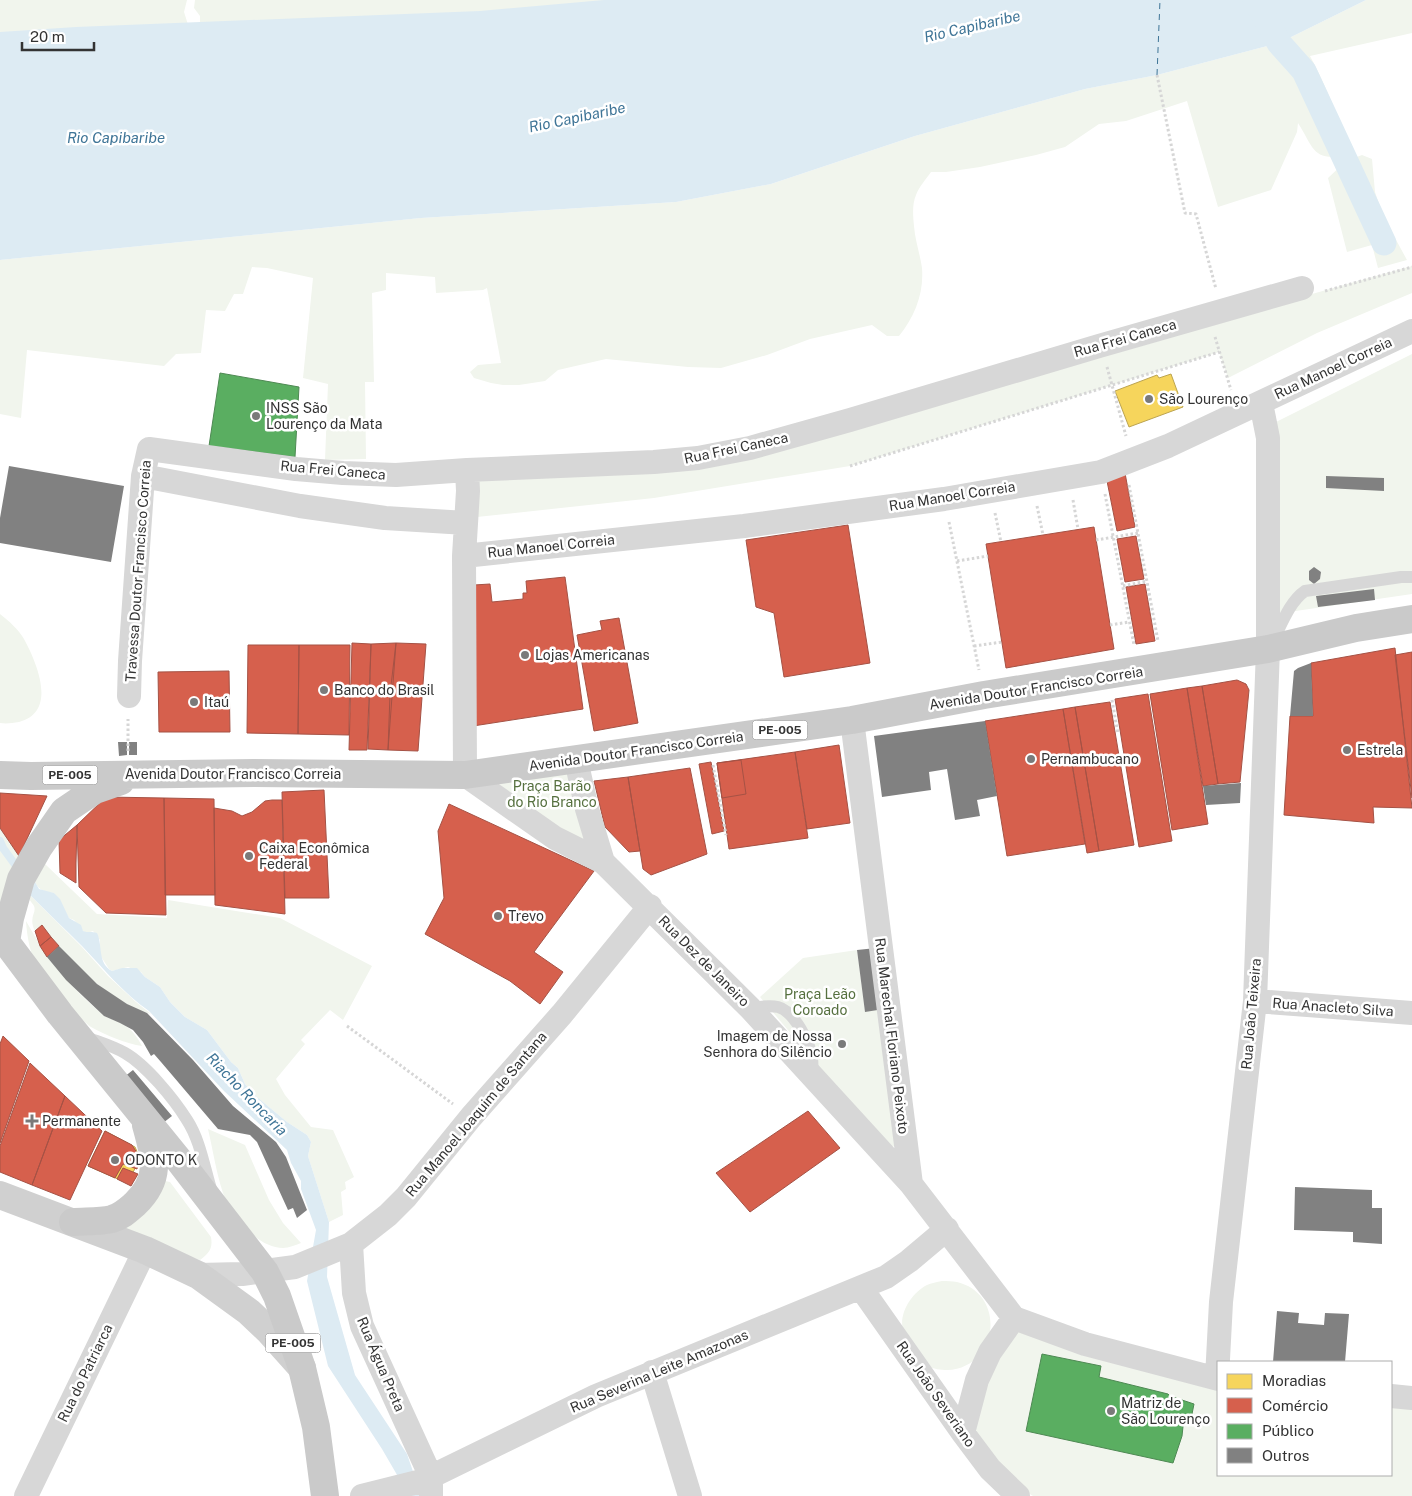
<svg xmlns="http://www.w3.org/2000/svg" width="1412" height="1496" font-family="'Public Sans',sans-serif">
	<rect width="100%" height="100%" fill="#fff"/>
	<path fill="#f1f5ed" d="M0 0H187L184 12 190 31 0 56Z
		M195 0H612L619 4 200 27V16L194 8Z
		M1366 0H1412V33L1310 56C1326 87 1343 122 1343 156 1312 161 1313 146 1298 123L1297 132 1271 190 1218 207 1187 101 1126 121 1099 124 1065 147 1036 155 980 167 946 172H931C926 179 919 187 916 195 912 204 913 216 914 226 915 240 920 254 922 268 924 293 915 316 899 336H887L872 325 810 339 767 355 721 368 688 367 606 359 558 370 545 381 519 385H503L491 383 474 378 470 372 478 365 501 363 487 288 483 290 436 293 435 277 386 273V290L372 293 374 382H365L366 459 325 460 328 384 303 378 313 278 267 268 252 267 243 294H234L225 311 206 310 201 353 176 354 164 366 27 350 21 418 0 414V260L421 218 676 202 771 184 915 136 1085 89 1157 75 1279 43Z
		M1362 155 1372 159 1375 192 1383 216 1407 260 1378 268 1372 245 1347 252 1328 178 1346 161Z
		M1412 266V293L1317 333 1228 378 1219 352 850 466 654 498 477 517 476 471 711 462Z
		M1412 354V594L1268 615 1266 427Z
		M0 614C9 621 18 629 24 639 37 663 58 712 19 722 12 723 7 724 0 723Z
		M576 760 603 862 465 775Z
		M0 828 19 856 0 903Z
		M45 864 97 914 167 918 168 900 280 918 372 966 343 1020 330 1010 301 1040 305 1044 276 1079 285 1095 311 1127 333 1130 354 1177 345 1182 346 1189 341 1192 343 1215 329 1222 308 1156 311 1142 307 1135 287 1122 257 1097 245 1084 238 1068 231 1062 207 1030 185 1017 170 1002 160 987 145 977 141 972 128 967 112 971 109 969 100 955V940L93 931 87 933 83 931 74 920 69 918 54 893C46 892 39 891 35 882Z
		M29 894 82 947 108 976 136 1002 151 1014C108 1002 68 960 42 925L35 931C28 917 37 913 34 906 33 904 31 902 29 899Z
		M26 921C46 957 70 987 102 1014 106 1018 113 1019 119 1022 131 1028 136 1035 142 1046 127 1044 105 1035 91 1027 80 1020 43 979 37 966 30 953 27 937 26 921Z
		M857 950 865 1011 884 1009 897 1143 893 1147 885 1145 760 997 803 958Z
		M208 1129 245 1145 269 1200 283 1223 301 1243C295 1245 289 1248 283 1248 257 1248 231 1216 223 1193 216 1172 213 1150 208 1129Z
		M165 1181 170 1182 211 1237C213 1249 209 1253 200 1260L127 1234 125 1226Z
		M942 1281C947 1281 952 1281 957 1282 1007 1294 999 1368 947 1370 941 1370 933 1369 928 1366 922 1362 912 1346 907 1339 894 1321 909 1294 927 1285 931 1283 937 1282 942 1281Z
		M1016 1326 1218 1386V1475H1391V1404L1412 1405V1496H1033L1020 1488 971 1427 983 1383Z"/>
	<path fill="#ddebf3" d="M604 0H1366L1279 43 1157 75 1085 89 915 136 771 184 676 202 421 218 0 260V32L76 27 480 11Z
		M35 882 39 889 54 893 60 899 69 918 81 925 83 931C88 933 92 931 97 933 103 945 97 963 112 971L122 968H137L145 977 160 987 170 1002 185 1017 207 1030 231 1062 238 1068 245 1084 257 1097 287 1122 307 1135 311 1142 308 1156 329 1222 327 1277 355 1375 407 1454 420 1492 419 1496H405L400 1480 382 1449 328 1366 307 1281 316 1230 301 1189V1181L291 1163 287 1150 224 1091 149 1011C123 993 104 969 82 946 65 929 47 912 29 894Z"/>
	<path fill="#f6d55c" stroke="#bca450" d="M1171 374 1183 407 1129 427 1115 391 1157 375 1159 378Z
		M105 1131 135 1147 139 1156 137 1165 127 1183 88 1166Z"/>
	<path fill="#d6604d" stroke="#a55245" d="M1125 473 1135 527 1117 531 1106 476Z
		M848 525 870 663 784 677 774 613 756 607 746 540Z
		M1094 527 1114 649 1006 668 986 544Z
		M1136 536 1144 579 1125 582 1117 539Z
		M565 577 583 709 473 726 474 585 490 584 492 602 523 599V593H527L526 581Z
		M1145 584 1155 641 1136 644 1126 587Z
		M619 618 638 723 594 731 577 635 602 630 600 621Z
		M352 643 371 644 367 750H349Z
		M396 643 426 644 418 751 388 750 390 694Z
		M396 643 388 750 368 749 371 644Z
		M248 645H299L298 734 247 733Z
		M299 645H350L349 735 298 734Z
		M1395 648 1412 808 1373 807 1374 823 1284 815 1290 716H1313L1311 663Z
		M1412 652V798L1395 655Z
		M229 671 230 732H159L158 672Z
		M1237 680 1246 684 1249 690 1240 782 1218 784 1202 686Z
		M1202 686 1218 784 1203 786 1187 688Z
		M1187 688 1208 824 1172 830 1150 694Z
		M1148 694 1172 841 1139 847 1115 699Z
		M1110 702 1134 845 1099 851 1075 707Z
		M1075 707 1099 851 1087 853 1063 709Z
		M1063 709 1085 844 1007 856 985 721Z
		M839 745 850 823 807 829 795 752Z
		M795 752 808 838 729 849 717 763Z
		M741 760 746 794 722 798 717 763Z
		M711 762 724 831 712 834 699 764Z
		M690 768 707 854 651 875 643 869 628 777Z
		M628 777 640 851 629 852 605 827 594 781Z
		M324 790 329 898H285L282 792Z
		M0 793 47 796 19 856 0 828Z
		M106 797 164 798 166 915 106 913 79 887 77 825Z
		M164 798 214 799 215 895H165Z
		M272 800H282L285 914 215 905 214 808 232 811 242 816 252 812 265 801Z
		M449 804 594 871 534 952 563 972 540 1004 510 981 425 934 444 898 438 831Z
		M77 825 76 863V883L60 873 59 840Z
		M42 925 51 937 40 946 35 931Z
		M51 937 59 946 47 957 40 946Z
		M3 1036 29 1061 0 1143V1044Z
		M30 1063 65 1096 32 1185 0 1172V1146Z
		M65 1096 102 1131 70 1200 32 1185Z
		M808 1111 840 1148 750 1212 716 1173Z
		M105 1131 132 1145 139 1156 137 1169 123 1164 115 1178 88 1166Z
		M123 1168 138 1174 131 1186 117 1179Z"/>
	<path fill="#5aae61" stroke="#4e8953" d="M220 373 299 387 295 457 209 446Z
		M1042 1354 1101 1366 1099 1377 1168 1394 1170 1396 1194 1404 1191 1419 1184 1417 1182 1436 1173 1463 1026 1431Z"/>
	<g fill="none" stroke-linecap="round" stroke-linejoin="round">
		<path stroke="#ddebf3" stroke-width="8" d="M0 841 3 848 19 870"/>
		<path stroke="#ddebf3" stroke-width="25" d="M1255 0 1279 43 1304 71 1384 243"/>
		<path stroke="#3f7597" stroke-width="1" stroke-dasharray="6 5" stroke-linecap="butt" d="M1157 75 1160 0"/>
	</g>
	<path fill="#818181" d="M9 466 124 486 111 562 0 543V518Z
		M1326 476 1384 478V491L1326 488Z
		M1314 567 1321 572 1320 579 1314 584 1309 580V571Z
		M1374 589 1375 600 1318 607 1316 596Z
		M1311 663 1313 716H1290L1294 671 1298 668Z
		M985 721 997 796 977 800 980 816 955 820 947 769 929 772 931 790 882 797 874 736Z
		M118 742H127V755L119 756Z
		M129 742H137V755H129Z
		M1241 783 1240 803 1206 805 1203 786Z
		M59 946 97 984 127 1004 147 1013 193 1060 233 1106 276 1142 286 1157 307 1210 297 1218 293 1208 288 1210 257 1142 250 1135 218 1129 161 1062 154 1054 151 1056 143 1042 133 1030 120 1023 104 1016 66 980 47 957Z
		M876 948 884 1009 865 1012 857 950Z
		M133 1070 172 1116 163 1123 124 1077Z
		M1295 1187 1372 1190V1208H1382V1244L1353 1242V1232L1294 1230Z
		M1277 1311 1299 1313 1298 1323 1324 1325 1325 1313 1349 1314 1345 1362H1273Z"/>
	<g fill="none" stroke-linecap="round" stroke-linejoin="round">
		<path stroke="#d6d6d6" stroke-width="3" stroke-dasharray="2.5 2.5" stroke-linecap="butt" d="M1157 75 1185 213 1196 214 1216 289
			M1325 291 1412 267
			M1215 337 1231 390
			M1107 367 1126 436
			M850 466 1219 352
			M1129 485 1158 641
			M1105 494 1134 645
			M1073 500 1078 529
			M1037 506 1043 535
			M995 513 1001 542
			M949 522 979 670
			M1096 540 1138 533
			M957 561 988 556
			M1123 586 1147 581
			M1110 625 1129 622
			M974 646 1002 642
			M1112 700 1118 734
			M128 751V719
			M713 765 726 835
			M347 1026 453 1104"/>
		<path stroke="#d7d7d7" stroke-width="12" d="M1272 643C1281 626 1289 602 1305 591L1401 577H1412
			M750 1008C759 1007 769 1005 778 1007 794 1011 811 1044 812 1059 813 1064 812 1070 812 1075
			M86 1037C99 1042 113 1046 125 1053 146 1065 174 1099 187 1120 200 1140 204 1166 211 1189"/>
		<path stroke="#d7d7d7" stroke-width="24" d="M467 470 468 491 464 556 465 775 555 838 603 862 750 1008 911 1184
			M143 476 300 506 385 518 466 523
			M464 556 744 526 944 499 1101 472 1168 446 1412 331
			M129 696 130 661 143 476 149 449 296 469 343 473 396 475 467 470 654 462 698 458 750 448 850 420 1099 346 1302 288
			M852 720 911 1184 1014 1318
			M576 760 587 809 603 862
			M1255 1001 1412 1013
			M351 1244 354 1293 362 1326 431 1477V1496
			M198 1275 242 1274 295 1267 351 1244 388 1215 406 1197 471 1117 562 1014 650 906
			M861 1288 963 1433 990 1469 1018 1496
			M1014 1318 1085 1344 1218 1379
			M652 1372 690 1496
			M1217 1378 1221 1302 1255 1001 1268 649V438L1261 403
			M1391 1396 1412 1398
			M963 1433 977 1380 990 1352 1014 1318
			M26 1496 145 1250
			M362 1496 422 1481 596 1396 886 1277 909 1261 947 1229"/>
		<path stroke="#d0d0d0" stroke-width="28" d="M0 1195 145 1250 198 1275 249 1312 268 1330 302 1368"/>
		<path stroke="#cacaca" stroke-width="28" d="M0 775 31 776 254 773 465 775 852 720 984 695 1268 649 1356 628 1412 619
			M0 934 60 1014 178 1159 265 1272 277 1296 302 1368 316 1427 325 1496
			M6 942 10 918 21 879 39 847 64 811 95 790 121 781
			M73 1222C85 1221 100 1222 112 1219 122 1216 127 1211 135 1204 162 1178 155 1157 146 1125"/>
	</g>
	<g fill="#7a7a7a" stroke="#fff" stroke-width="2">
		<circle cx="1149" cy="399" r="5"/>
		<circle cx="256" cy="416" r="5"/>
		<circle cx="525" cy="655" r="5"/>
		<circle cx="324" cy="690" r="5"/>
		<circle cx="194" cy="702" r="5"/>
		<circle cx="1347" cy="750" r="5"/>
		<circle cx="1031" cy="759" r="5"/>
		<circle cx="249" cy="856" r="5"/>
		<circle cx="498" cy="916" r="5"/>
		<circle cx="842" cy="1044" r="5"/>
		<path d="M29.5 1113.5h5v5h5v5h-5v5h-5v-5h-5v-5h5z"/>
		<circle cx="115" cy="1160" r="5"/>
		<circle cx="1111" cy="1411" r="5"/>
	</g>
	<g text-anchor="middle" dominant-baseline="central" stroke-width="5" stroke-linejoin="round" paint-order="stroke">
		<g fill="#fff" stroke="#707070" stroke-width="1">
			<rect x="752.5" y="720.5" width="55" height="19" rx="4"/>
			<rect x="42.5" y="765.5" width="55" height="19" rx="4"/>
			<rect x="265.5" y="1333.5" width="55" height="19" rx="4"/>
		</g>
		<g font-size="12" font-weight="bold" fill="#333">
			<text x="780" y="730">PE-005</text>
			<text x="70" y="775">PE-005</text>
			<text x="293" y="1343">PE-005</text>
		</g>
		<g font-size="14" fill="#333" stroke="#fff">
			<text transform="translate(1125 338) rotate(-16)">Rua Frei Caneca</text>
			<text transform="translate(1333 368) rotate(-25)">Rua Manoel Correia</text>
			<text transform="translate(736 448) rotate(-12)">Rua Frei Caneca</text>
			<text transform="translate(333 470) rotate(5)">Rua Frei Caneca</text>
			<text transform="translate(952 496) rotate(-9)">Rua Manoel Correia</text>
			<text transform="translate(551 546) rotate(-6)">Rua Manoel Correia</text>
			<text transform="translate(138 571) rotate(-86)">Travessa Doutor Francisco Correia</text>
			<text transform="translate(1036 688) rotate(-9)">Avenida Doutor Francisco Correia</text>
			<text transform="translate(636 751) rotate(-8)">Avenida Doutor Francisco Correia</text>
			<text x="233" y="774">Avenida Doutor Francisco Correia</text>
			<text transform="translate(704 961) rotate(45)">Rua Dez de Janeiro</text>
			<text transform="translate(1333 1007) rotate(4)">Rua Anacleto Silva</text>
			<text transform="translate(1251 1014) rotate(-85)">Rua João Teixeira</text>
			<text transform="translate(892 1036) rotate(83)">Rua Marechal Floriano Peixoto</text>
			<text transform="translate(476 1114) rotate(-50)">Rua Manoel Joaquim de Santana</text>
			<text transform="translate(381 1364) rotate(67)">Rua Água Preta</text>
			<text transform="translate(659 1371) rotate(-23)">Rua Severina Leite Amazonas</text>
			<text transform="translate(85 1373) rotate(-64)">Rua do Patriarca</text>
			<text transform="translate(936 1394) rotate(55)">Rua João Severiano</text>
		</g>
		<g font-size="14" fill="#333" stroke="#fff" text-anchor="start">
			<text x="1159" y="399">São Lourenço</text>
			<text x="266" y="408">INSS São<tspan x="266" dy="16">Lourenço da Mata</tspan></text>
			<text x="535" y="655">Lojas Americanas</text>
			<text x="334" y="690">Banco do Brasil</text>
			<text x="204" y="702">Itaú</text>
			<text x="1357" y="750">Estrela</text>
			<text x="1041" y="759">Pernambucano</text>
			<text x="259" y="848">Caixa Econômica<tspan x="259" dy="16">Federal</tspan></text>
			<text x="508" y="916">Trevo</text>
			<text x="832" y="1036" text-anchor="end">Imagem de Nossa<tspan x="832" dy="16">Senhora do Silêncio</tspan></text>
			<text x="42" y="1121">Permanente</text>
			<text x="125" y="1160">ODONTO K</text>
			<text x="1121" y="1403">Matriz de<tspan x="1121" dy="16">São Lourenço</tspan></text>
		</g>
		<g font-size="14" fill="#56703f" stroke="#fff">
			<text x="552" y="786">Praça Barão<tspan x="552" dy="16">do Rio Branco</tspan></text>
			<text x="820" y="994">Praça Leão<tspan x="820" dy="16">Coroado</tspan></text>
		</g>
		<g font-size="15" font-style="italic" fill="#3f7597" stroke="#fff">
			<text transform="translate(972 26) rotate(-13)">Rio Capibaribe</text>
			<text transform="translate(577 117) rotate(-12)">Rio Capibaribe</text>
			<text x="116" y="137">Rio Capibaribe</text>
			<text transform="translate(247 1094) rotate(46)">Riacho Roncaria</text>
		</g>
	</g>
	<rect x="1217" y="1361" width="175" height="115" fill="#ffffff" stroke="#adadad"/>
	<rect x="1227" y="1374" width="25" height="15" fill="#f6d55c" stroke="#adadad"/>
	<text x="1262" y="1386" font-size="15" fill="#333333">Moradias</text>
	<rect x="1227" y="1398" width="25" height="15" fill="#d6604d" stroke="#adadad"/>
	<text x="1262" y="1411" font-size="15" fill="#333333">Comércio</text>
	<rect x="1227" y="1424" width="25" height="15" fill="#5aae61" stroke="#adadad"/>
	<text x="1262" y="1436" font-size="15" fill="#333333">Público</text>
	<rect x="1227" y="1448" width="25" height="15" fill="#818181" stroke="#adadad"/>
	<text x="1262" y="1461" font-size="15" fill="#333333">Outros</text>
	<path d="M22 42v8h72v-8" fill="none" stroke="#333333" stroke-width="2.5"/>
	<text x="30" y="42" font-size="15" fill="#333333" stroke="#ffffff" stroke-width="4" paint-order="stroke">20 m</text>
</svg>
